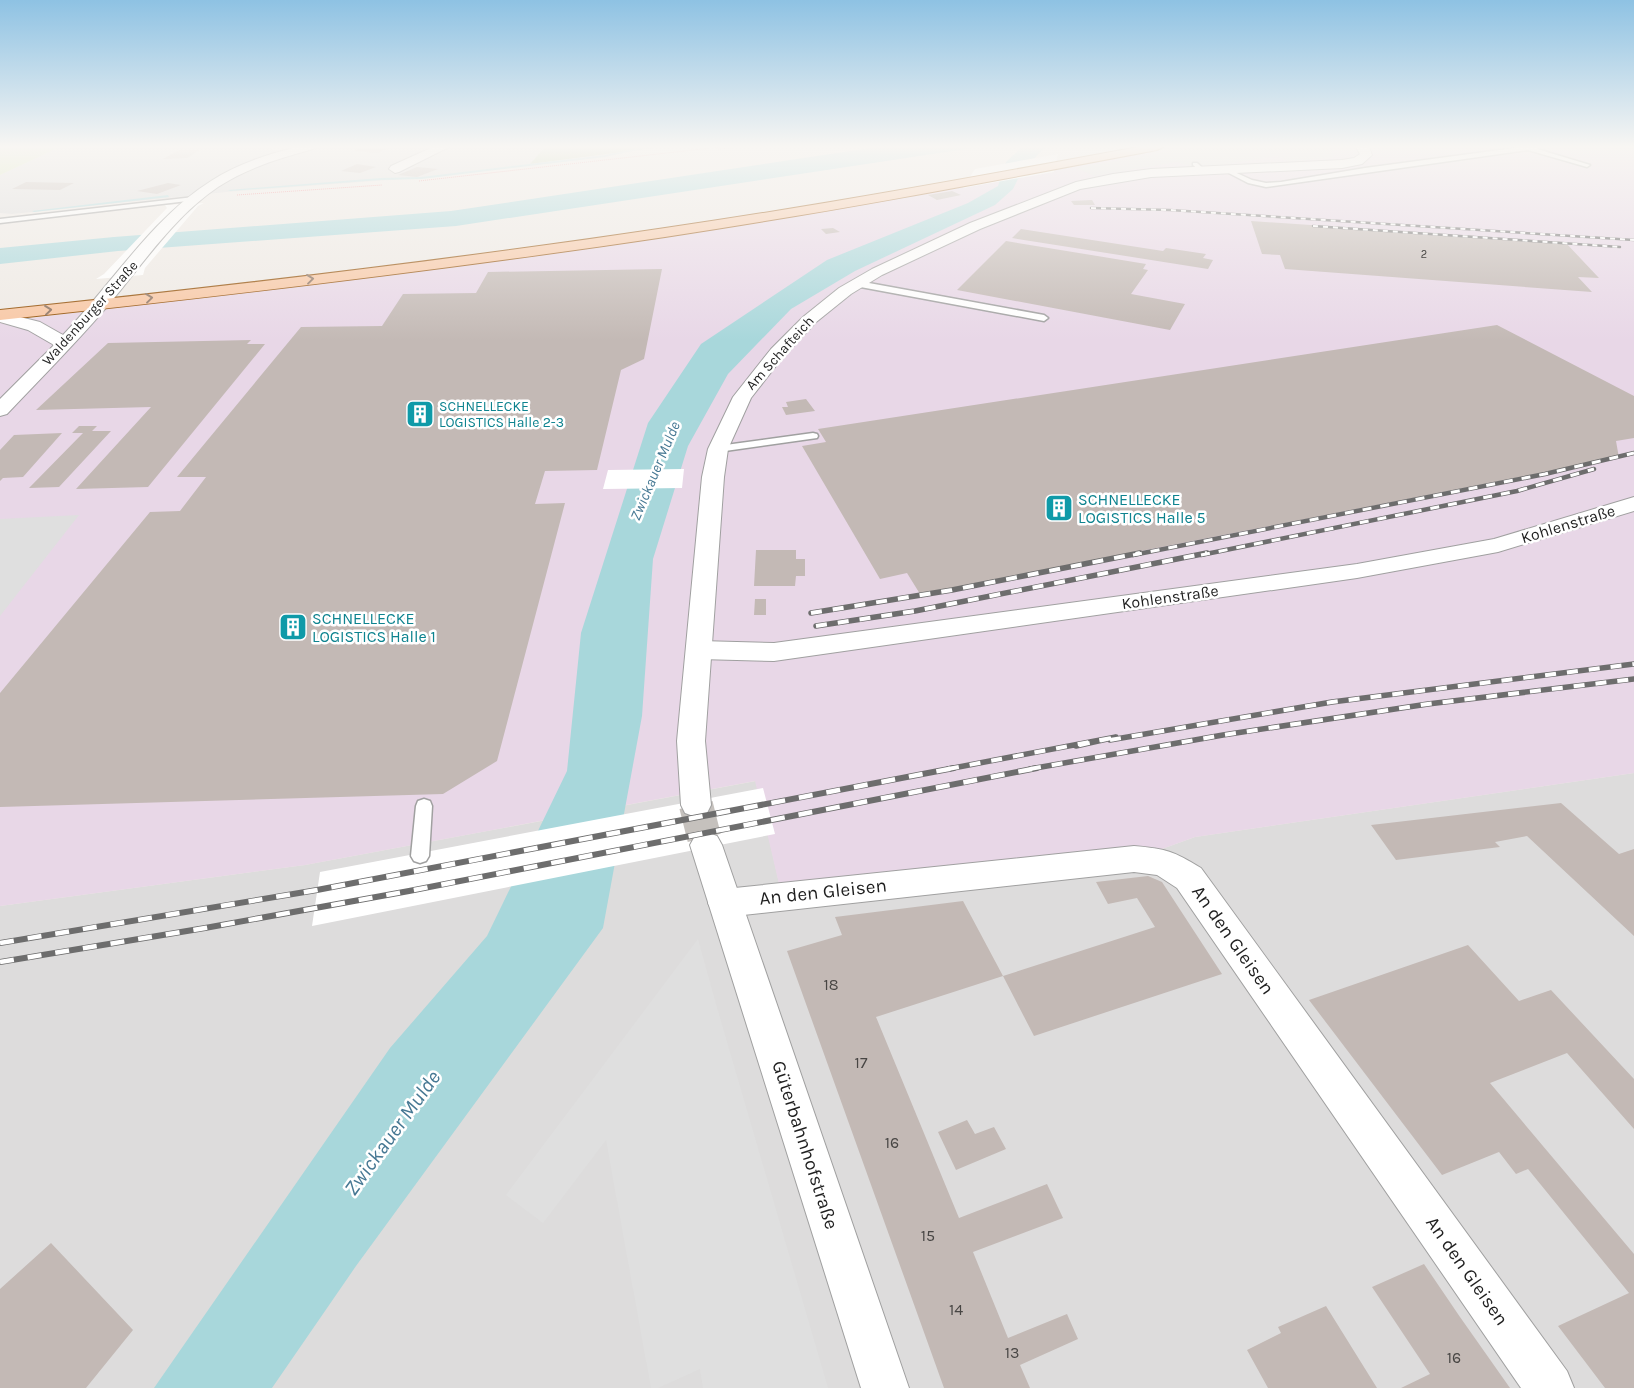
<svg xmlns="http://www.w3.org/2000/svg" width="1634" height="1388" font-family="Karla,sans-serif">
	<rect width="100%" height="100%" fill="#efeae5"/>
	<path fill="#dddcdc" d="M60 147H266L283 154 309 147H545L530 164 416 178 226 192 12 214 0 213V175Z
		M1634 773V1388H0V906L305 865 756 781 782 896 1134 859 1195 837Z"/>
	<path fill="#e8d7e7" d="M1173 147H1634V773L1195 837 1134 859 782 897 755 781 305 865 0 906V322L199 297 947 189Z"/>
	<path fill="#d2e7ad" d="M0 147H60L0 175Z"/>
	<path fill="#b1cd9c" d="M545 147H661L530 164Z"/>
	<path fill="#dfdfdf" d="M1194 147H1336L1340 148 1328 150 1338 154 1331 155 1335 157 1290 162 1277 156 1222 165 1190 166 1177 162 1094 176 1076 168Z
		M79 515 0 616V519Z
		M698 939 718 1011 828 1388H703L700 1369 658 1388H651L606 1140 543 1223 506 1195Z"/>
	<path fill="#a8d7db" d="M877 147H979L456 226 118 251 0 264V248L114 237 451 211Z
		M1022 147H1045L1035 158 1028 175 1018 179 1013 189 995 205 855 271 791 309 728 374 688 446 653 559 642 716 603 928 356 1266 272 1388H154L390 1048 487 936 567 771 581 633 648 423 701 344 827 260 968 203 998 186 1006 162Z"/>
	<path fill="#fff" d="M1058 154 1054 172 963 188 975 169Z
		M204 203 198 206 145 268 143 275 96 279 104 274 167 208 165 205Z
		M684 469 682 488 603 489 608 470Z
		M763 788 775 834 312 926 320 872Z"/>
	<g fill="none" stroke-linecap="round" stroke-linejoin="round">
		<path fill="#a8d7db" fill-rule="evenodd" d="M643 147H651L605 157 421 179 381 180 230 191 228 190 381 178 421 177 605 155Z
			M168 195 169 197 34 212 32 211Z"/>
	</g>
	<path fill="#c3b9b5" d="M364 147H391L378 153 354 151Z
		M179 150H200L187 158 163 159Z
		M357 164 376 167 360 173 341 171Z
		M417 167 438 169 417 177 398 175Z
		M26 182 74 183 60 190 12 189Z
		M168 183 181 185 157 194 137 191Z
		M952 191 961 195 937 200 928 195Z
		M1092 200 1095 205H1074L1071 201Z
		M1251 221 1565 242 1599 278 1578 277 1592 292 1285 269 1280 255 1262 254Z
		M833 228 840 232 826 234 821 229Z
		M1021 229 1163 251 1166 248 1206 254 1203 258 1213 260 1208 269 1012 238Z
		M1006 241 1146 264 1143 269 1148 270 1131 294 1185 304 1170 330 957 290Z
		M662 269 644 359 621 370 597 470 545 471 535 504 565 503 497 761 443 794 0 807V693L150 512 180 511 206 477H177L301 327 382 326 403 294 476 293 488 272Z
		M1497 325 1634 396V438L1616 441 1619 458 920 594 907 573 880 579 802 446 826 442 818 429Z
		M251 340 247 344H265L148 487 76 489 151 407 36 410 108 343Z
		M806 399 815 411 786 415 782 407H788L786 402Z
		M79 426H97L92 431H111L59 487 29 488 83 433H72Z
		M62 433 23 477 3 478 0 481V450L14 435Z
		M756 550H796V559H805V576H796L795 586H754Z
		M755 599H766V615H754Z
		M1561 803 1619 854 1634 849V936L1527 836 1495 842 1500 847 1396 860 1371 825Z
		M1148 876 1162 882 1222 974 1034 1036 1003 976 1155 927 1137 898 1108 904 1096 882Z
		M963 901 1003 976 876 1017 959 1218 1047 1184 1063 1218 973 1252 1008 1338 1067 1314 1078 1339 1020 1365 1030 1388H944L787 951 842 935 835 917Z
		M1468 945 1519 1001 1551 990 1634 1079V1129L1567 1053 1490 1083 1634 1254V1388H1605L1558 1326 1629 1293 1528 1169 1516 1174 1499 1152 1442 1175 1309 1000Z
		M967 1120 975 1134 994 1127 1006 1149 956 1170 938 1132Z
		M51 1243 133 1330 86 1388H0V1289Z
		M1424 1264 1460 1317 1510 1388H1401L1430 1374 1372 1287Z
		M1326 1306 1377 1388H1268L1247 1350 1281 1333 1278 1327Z"/>
	<g fill="none" stroke-linecap="round" stroke-linejoin="round">
		<path stroke="#c5c1bd" stroke-width="34" stroke-dasharray="34 17" stroke-linecap="butt" d="M696 805 706 845"/>
		<defs>
			<path id="service" d="M1522 147H1540L1537 149 1590 165 1587 167 1528 150 1266 187 1248 183 1223 170 1228 169 1252 180 1266 183 1281 182 1365 168Z
				M1193 163H1197L1205 170V172H1201L1193 165Z
				M194 197 196 198V200L0 223V219Z
				M858 281 1044 315 1048 318 1044 321 855 286 854 284Z
				M813 433 817 434 818 436 817 438 718 452 712 449 718 446Z
				M424 799 430 801 432 806 429 856 426 861 420 863 414 861 411 856 416 806 418 801Z"/>
			<path id="minor" d="M433 147H449L399 172 395 173 389 169 391 166Z
				M1634 497V511L1498 552 1357 578 774 661 700 659 691 656 687 650 691 644 700 641 774 643 1357 564 1494 539Z
				M1134 846C1167 849 1173 851 1201 868L1567 1371 1574 1388H1521L1177 888 1157 875 1134 872 725 917 713 913 708 903 713 893 725 889Z"/>
			<path id="tertiary" d="M296 147H315L313 149C280 158 247 168 218 187 172 218 141 267 105 309 74 345 40 379 7 414L0 416V399L54 345 28 330 0 322V312L40 322 63 335C110 286 153 217 211 181 237 164 266 155 296 147Z
				M1356 147H1369L1372 155 1362 164 1342 168 1151 177 1080 189 980 229 882 275 851 294 815 323 783 357 751 398 728 449 724 477 705 741 711 805 707 813 696 817 685 813 681 805 677 741 702 477 708 449 733 397 771 349 803 317 839 288 872 269 970 223 1076 182 1113 174 1151 169 1342 160 1354 158 1360 154Z
				M706 832 717 836 722 845 909 1388H861L690 845 695 836Z"/>
			<path id="primary" d="M1138 147H1163L1157 150C993 181 830 212 665 237 444 270 222 296 0 320V310C222 287 444 261 665 228 823 205 981 176 1138 147Z"/>
		</defs>
		<use href="#service" stroke="#a0a0a0" stroke-width="3"/>
		<use href="#minor" stroke="#a0a0a0" stroke-width="2"/>
		<use href="#tertiary" stroke="#a0a0a0" stroke-width="2"/>
		<use href="#primary" stroke="#935007" stroke-width="2"/>
		<path stroke="#f47277" stroke-width="1" stroke-dasharray="1 1" stroke-linecap="butt" d="M664 148 670 147
			M718 149 740 147
			M419 181 720 147
			M237 195 382 185"/>
		<use href="#service" fill="#fff" fill-rule="evenodd"/>
		<use href="#minor" fill="#fff" fill-rule="evenodd"/>
		<use href="#tertiary" fill="#fff" fill-rule="evenodd"/>
		<use href="#primary" fill="#f8c6a2" fill-rule="evenodd"/>
		<defs>
			<path id="rail-far3" d="M1091 208 1170 210 1634 240
				M1313 226 1620 247"/>
			<path id="rail-far2" d="M1133 555 1545 474 1634 453
				M1201 555 1517 491 1594 469"/>
			<path id="rail-far1" d="M811 613 952 590 1140 553
				M816 626 915 611 1207 553
				M1110 740 1332 702 1634 664
				M948 769 1116 737 1076 746
				M1030 769 1223 735 1428 704 1634 679"/>
			<path id="rail" d="M0 943 317 890 954 768
				M0 962 205 928 409 891 1037 768"/>
		</defs>
		<use href="#rail-far3" stroke="#6d6d6d" stroke-width="2.5"/>
		<use href="#rail-far2" stroke="#6d6d6d" stroke-width="4.5"/>
		<use href="#rail-far1" stroke="#6d6d6d" stroke-width="5.5"/>
		<use href="#rail" stroke="#6d6d6d" stroke-width="6"/>
		<use href="#rail-far3" stroke="#fff" stroke-width="2" stroke-dasharray="5" stroke-linecap="butt"/>
		<use href="#rail-far2" stroke="#fff" stroke-width="3" stroke-dasharray="9" stroke-linecap="butt"/>
		<use href="#rail-far1" stroke="#fff" stroke-width="4" stroke-dasharray="11" stroke-linecap="butt"/>
		<use href="#rail" stroke="#fff" stroke-width="4.5" stroke-dasharray="14" stroke-linecap="butt"/>
	</g>
	<defs><path id="oneway-chevron" d="M-2-3.5L2.5 0L-2 3.5" fill="none" stroke-width="1.6" stroke-linecap="round" stroke-linejoin="round" transform="scale(1.25)"/></defs>
	<g stroke="#8c7260">
		<use href="#oneway-chevron" transform="translate(310 279) rotate(-7)"/>
		<use href="#oneway-chevron" transform="translate(149 298) rotate(-7)"/>
		<use href="#oneway-chevron" transform="translate(48 310) rotate(-6)"/>
	</g>
	<linearGradient id="sky" x2="0" y2="1"><stop stop-color="#8ec2e3"/><stop offset="0.43" stop-color="#f8f6f3"/><stop offset="1" stop-color="#f8f6f3" stop-opacity="0"/></linearGradient>
	<rect width="1634" height="341" fill="url(#sky)"/>
	<defs>
		<symbol id="building-square" viewBox="-11 -11 22 22"><rect x="-9" y="-9" width="18" height="18" rx="4" fill="#0f9aa8" stroke="#fff"/><path d="M-4-6H4V6H1V3H-1V6H-4ZM-2.5-4.3h1.7v1.8h-1.7ZM.8-4.3h1.7v1.8H.8ZM-2.5-1h1.7V.8h-1.7ZM.8-1h1.7V.8H.8Z" fill="#fff"/></symbol>
	</defs>
	<g fill-rule="evenodd">
		<use href="#building-square" x="404" y="398" width="32" height="32"/>
		<use href="#building-square" x="1043" y="492" width="32" height="32"/>
		<use href="#building-square" x="277" y="611" width="32" height="32"/>
	</g>
	<g text-anchor="middle" dominant-baseline="central" stroke-width="5" stroke-linejoin="round" paint-order="stroke">
		<g font-size="11" fill="#484644">
			<text x="1424" y="254">2</text>
		</g>
		<g font-size="14" fill="#1f1f1f" stroke="#fff">
			<text transform="translate(90 313) rotate(-48)">Waldenburger Straße</text>
			<text transform="translate(780 353) rotate(-48)">Am Schafteich</text>
		</g>
		<g font-size="14" fill="#0d838f" stroke="#fff" text-anchor="start">
			<text x="439" y="406">SCHNELLECKE<tspan x="439" dy="16">LOGISTICS Halle 2-3</tspan></text>
		</g>
		<g font-size="15" font-style="italic" fill="#467893" stroke="#fff">
			<text transform="translate(655 471) rotate(-67)">Zwickauer Mulde</text>
		</g>
		<g font-size="16" fill="#0d838f" stroke="#fff" text-anchor="start">
			<text x="1078" y="499">SCHNELLECKE<tspan x="1078" dy="18">LOGISTICS Halle 5</tspan></text>
			<text x="312" y="618">SCHNELLECKE<tspan x="312" dy="18">LOGISTICS Halle 1</tspan></text>
		</g>
		<g font-size="16" fill="#1f1f1f" stroke="#fff">
			<text transform="translate(1568 524) rotate(-17)">Kohlenstraße</text>
			<text transform="translate(1170 597) rotate(-8)">Kohlenstraße</text>
		</g>
		<g font-size="16" fill="#484644">
			<text x="831" y="984">18</text>
			<text x="861" y="1062">17</text>
			<text x="892" y="1142">16</text>
			<text x="928" y="1235">15</text>
			<text x="956" y="1309">14</text>
			<text x="1012" y="1352">13</text>
			<text x="1454" y="1357">16</text>
		</g>
		<g font-size="19" fill="#1f1f1f" stroke="#fff">
			<text transform="translate(823 892) rotate(-6)">An den Gleisen</text>
			<text transform="translate(1233 940) rotate(55)">An den Gleisen</text>
			<text transform="translate(805 1145) rotate(72)">Güterbahnhofstraße</text>
			<text transform="translate(1467 1271) rotate(55)">An den Gleisen</text>
		</g>
		<g font-size="21" font-style="italic" fill="#467893" stroke="#fff">
			<text transform="translate(392 1133) rotate(-54)">Zwickauer Mulde</text>
		</g>
	</g>
</svg>
